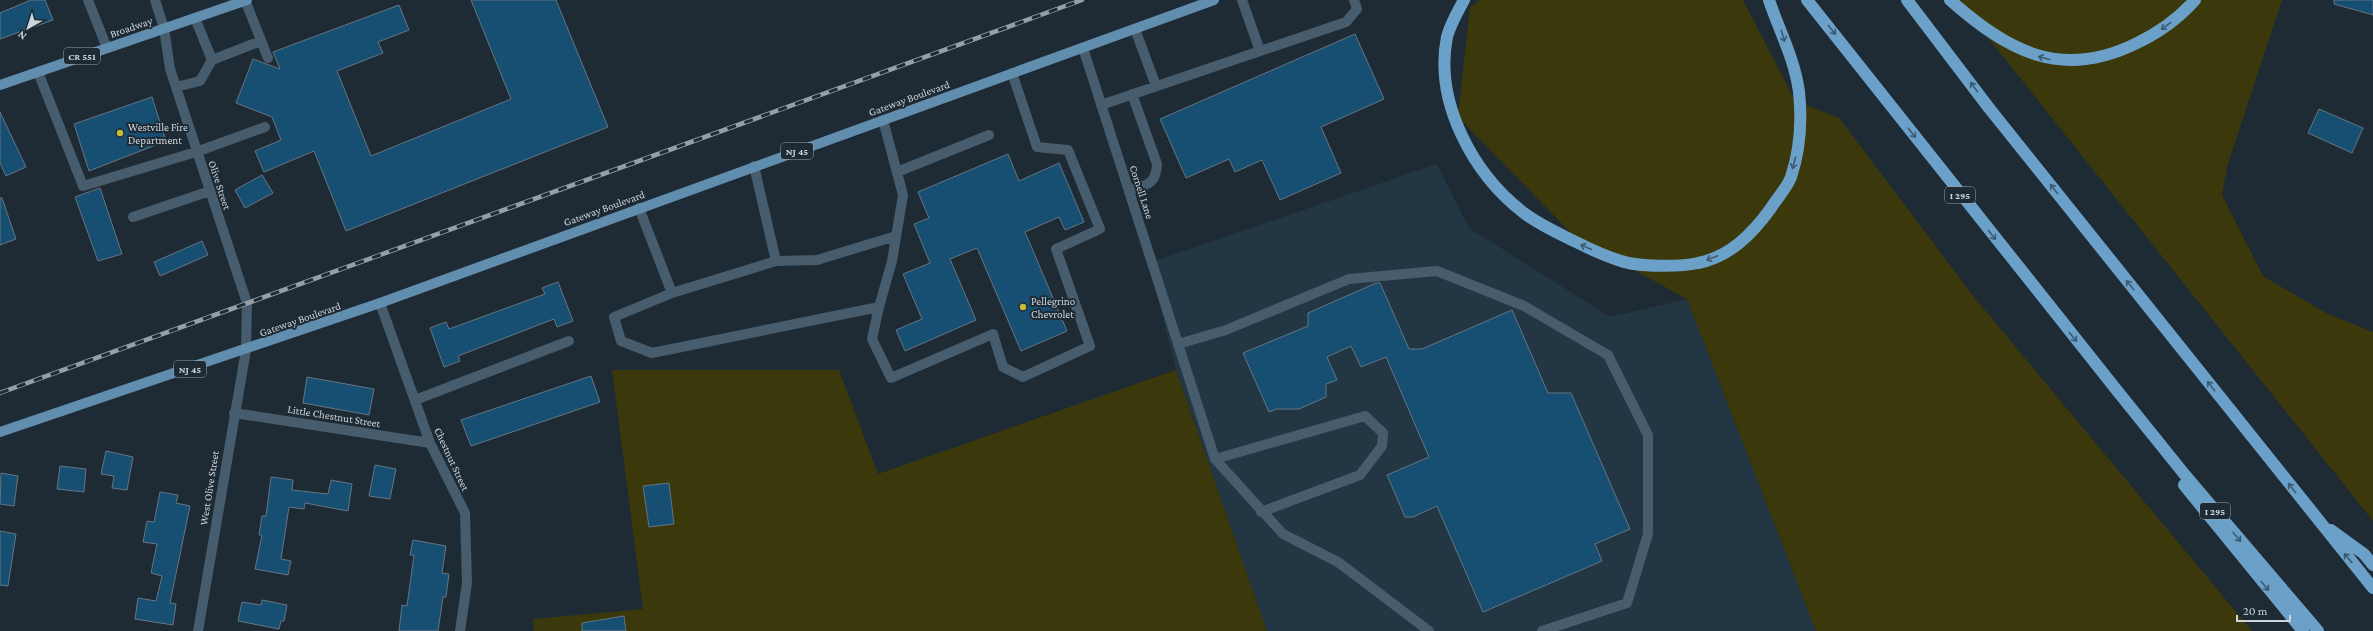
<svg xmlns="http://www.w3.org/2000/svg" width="2373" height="631" font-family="'Crimson Pro',serif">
	<rect width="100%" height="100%" fill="#1e2b35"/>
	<path fill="#233644" d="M1437 164 1469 228 1610 317 1687 299 1816 631H1267L1176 370 1149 263Z"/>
	<path fill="#3b380c" d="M1480 0H1743L1795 101 1839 118 1974 297 2252 631H1816L1687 299 1576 238 1458 117 1470 7Z
		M1958 0H2282L2227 167 2222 195 2263 276 2326 313 2373 332V521Z
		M612 370H839L878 474 1176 370 1267 631H534L533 619 643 609Z"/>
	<path fill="#174f73" stroke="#667581" d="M31 0H45L53 20 0 39V13Z
		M471 0H556L608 127 346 231 314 151 264 172 255 151 281 140 272 117 236 103 253 59 280 69 273 52 399 5 409 30 378 42 383 53 337 71 371 156 511 99Z
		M2334 0H2373V15L2334 4Z
		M1355 34 1384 99 1321 127 1341 173 1280 200 1262 160 1235 172 1229 159 1186 178 1160 119Z
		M152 97 166 141 89 171 74 124Z
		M2319 109 2363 128 2352 153 2308 133Z
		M0 112 26 167 6 176 0 163Z
		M1008 154 1019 181 1059 163 1084 222 1065 230 1059 217 1025 232 1067 331 1021 351 977 248 950 259 976 320 905 351 896 330 922 319 903 274 930 263 914 224 929 218 918 192Z
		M262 175 273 193 245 208 235 190Z
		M100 188 122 254 98 261 75 197Z
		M0 198H2L16 239 0 245Z
		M202 241 208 255 160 276 154 262Z
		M558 282 573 321 557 327 554 319 458 356 460 361 444 367 430 328 446 322 449 329 545 294 542 288Z
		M1376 283H1380L1409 349H1422L1512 310 1548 393H1571L1630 529 1595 544 1602 561 1483 612 1437 506 1413 517H1405L1387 475 1429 457 1386 357 1361 367 1351 346 1327 357 1337 380 1326 384V397L1299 409H1276L1269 412 1243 353 1308 326V313Z
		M591 376 600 402 471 446 461 420Z
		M307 377 374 389 369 415 303 403Z
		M106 451 133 457 127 490 112 488 114 476 101 474Z
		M375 465 396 469 390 499 369 496Z
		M60 466 86 469 84 492 57 489Z
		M1 473 18 476 14 506 0 504Z
		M271 477 293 480 292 490 328 494 331 480 352 484 348 511 305 503 304 509 289 507 281 559 291 561 288 575 255 569 262 535H259L262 516H266Z
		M669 483 674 524 649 527 643 486Z
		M160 492 178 495 176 503 190 506 170 603 176 604 173 625 135 619 138 598 156 601 162 576 151 573 157 544 143 542 147 521 154 522Z
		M0 531 16 534 8 586 0 585Z
		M413 540 446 546 442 573 449 574 446 597H443L438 631H399L402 605 407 606 414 555H410Z
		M262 600 287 605 284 621H281L279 629 238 621 242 602 261 605Z
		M624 616 626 631H582V623Z"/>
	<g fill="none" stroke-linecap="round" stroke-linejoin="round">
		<path stroke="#475c6c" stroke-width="10" d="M88 0 107 48
			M155 0 164 28 170 69 247 303 246 350 198 631
			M245 0 268 58
			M1242 0 1260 51
			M1135 29 1156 86
			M1083 48 1215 459 1283 534 1338 562 1429 631
			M212 60 261 41
			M38 72 83 186 196 152 265 127
			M176 87 200 81 212 60 195 18
			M1101 105 1346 22 1357 9 1354 0
			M754 166 776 261
			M897 172 989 135
			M1129 191C1147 184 1156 185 1157 164L1132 94
			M639 208 672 293 614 317 621 341 652 353 879 307 892 261 903 195 883 120
			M133 217 210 191
			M672 293 776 261 817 260 896 236
			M380 303 430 443 465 513 467 583 460 631
			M879 307 872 339 891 378 993 334 1003 367 1023 377 1090 346 1056 249 1100 229 1068 150 1037 147 1012 73
			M1178 344 1226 330 1349 279 1437 271 1524 306 1608 355 1648 435V534L1627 603 1542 631
			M415 400 569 341
			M234 413 430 443
			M1215 459 1365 416 1383 433 1382 446 1360 475 1261 512"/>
		<path stroke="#618daf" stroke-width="10" d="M0 85 247 0
			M0 432 380 303 1214 0"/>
		<path stroke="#6ba1c9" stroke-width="12" d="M1464 0C1458 11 1450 25 1447 37 1434 102 1473 174 1524 213 1540 225 1558 233 1576 242 1590 249 1605 256 1621 261 1638 267 1680 267 1698 263 1730 257 1753 233 1771 208 1777 198 1787 188 1791 177 1800 150 1802 120 1799 92 1795 60 1779 30 1769 0
			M1807 0 2115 388 2185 475 2318 631
			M1907 0 1989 108 2373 588
			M1950 0C2008 51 2061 81 2137 43 2158 33 2179 18 2195 0
			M2184 485 2303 631
			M2331 530 2364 554 2373 565"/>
		<defs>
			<path id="rail" d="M0 393 1082 0"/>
		</defs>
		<use href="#rail" stroke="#969fa7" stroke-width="4.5"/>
		<use href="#rail" stroke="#1e2b35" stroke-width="3" stroke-dasharray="9" stroke-linecap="butt"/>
	</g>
	<defs><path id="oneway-shaft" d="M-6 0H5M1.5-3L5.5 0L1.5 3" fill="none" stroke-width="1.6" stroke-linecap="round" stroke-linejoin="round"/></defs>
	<g stroke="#3d5a70">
		<use href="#oneway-shaft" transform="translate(2166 26) rotate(143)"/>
		<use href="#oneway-shaft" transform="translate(1832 30) rotate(52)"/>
		<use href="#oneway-shaft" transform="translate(1783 36) rotate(73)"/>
		<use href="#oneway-shaft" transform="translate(2044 58) rotate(-166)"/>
		<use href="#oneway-shaft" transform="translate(1974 87) rotate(-127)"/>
		<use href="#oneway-shaft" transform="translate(1912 133) rotate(52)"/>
		<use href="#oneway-shaft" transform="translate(1794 163) rotate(105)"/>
		<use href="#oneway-shaft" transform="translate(2054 189) rotate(-128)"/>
		<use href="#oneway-shaft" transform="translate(1992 235) rotate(51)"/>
		<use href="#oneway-shaft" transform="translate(1586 247) rotate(-156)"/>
		<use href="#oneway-shaft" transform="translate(1712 258) rotate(158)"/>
		<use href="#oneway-shaft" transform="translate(2130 285) rotate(-129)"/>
		<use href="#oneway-shaft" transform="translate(2073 337) rotate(51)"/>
		<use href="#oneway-shaft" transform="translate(2211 386) rotate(-128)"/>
		<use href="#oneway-shaft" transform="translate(2292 488) rotate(-128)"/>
		<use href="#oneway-shaft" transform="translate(2237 537) rotate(50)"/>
		<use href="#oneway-shaft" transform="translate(2348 558) rotate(-130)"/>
		<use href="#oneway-shaft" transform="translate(2265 586) rotate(50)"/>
	</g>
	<g fill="#c4bc3e" stroke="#1e2b35" stroke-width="1.5">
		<circle cx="120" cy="133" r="4"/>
		<circle cx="1023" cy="307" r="4"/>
	</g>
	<g text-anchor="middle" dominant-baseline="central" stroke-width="4" stroke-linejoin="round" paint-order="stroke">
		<g fill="#1e2b35" stroke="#98a2aa" stroke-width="1">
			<rect x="64" y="48" width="36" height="16" rx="3"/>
			<rect x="781" y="143" width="32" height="16" rx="3"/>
			<rect x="1945" y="187" width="30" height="16" rx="3"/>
			<rect x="174" y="361" width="32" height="16" rx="3"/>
			<rect x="2200" y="503" width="30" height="16" rx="3"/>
		</g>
		<g font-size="10" font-weight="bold" fill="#cdd5dc">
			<text x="82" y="56">CR 551</text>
			<text x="797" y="151">NJ 45</text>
			<text x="1960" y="195">I 295</text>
			<text x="190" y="369">NJ 45</text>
			<text x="2215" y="511">I 295</text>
		</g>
		<g font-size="11" fill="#cdd5dc" stroke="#1e2b35">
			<text transform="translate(131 27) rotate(-19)">Broadway</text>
			<text transform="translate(909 98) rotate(-20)">Gateway Boulevard</text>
			<text transform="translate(220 185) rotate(72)">Olive Street</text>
			<text transform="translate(1142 192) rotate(72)">Cornell Lane</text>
			<text transform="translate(604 208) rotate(-20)">Gateway Boulevard</text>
			<text transform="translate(300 319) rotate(-19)">Gateway Boulevard</text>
			<text transform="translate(334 416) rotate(9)">Little Chestnut Street</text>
			<text transform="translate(452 459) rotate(65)">Chestnut Street</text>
			<text transform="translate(209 488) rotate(-81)">West Olive Street</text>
		</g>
		<g font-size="11" fill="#cdd5dc" stroke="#1e2b35" text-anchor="start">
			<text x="128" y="127">Westville Fire<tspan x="128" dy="13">Department</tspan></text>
			<text x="1031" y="301">Pellegrino<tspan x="1031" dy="13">Chevrolet</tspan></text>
		</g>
	</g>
	<g transform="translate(28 28) rotate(219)" stroke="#1e2b35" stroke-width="3" paint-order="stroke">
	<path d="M0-3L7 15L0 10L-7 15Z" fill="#cdd5dc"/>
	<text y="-6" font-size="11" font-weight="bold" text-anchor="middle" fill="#cdd5dc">N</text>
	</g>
	<path d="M2237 615v6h53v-6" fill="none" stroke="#cdd5dc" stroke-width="2"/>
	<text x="2243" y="615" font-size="12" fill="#cdd5dc" stroke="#1e2b35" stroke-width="3" paint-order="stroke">20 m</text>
</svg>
